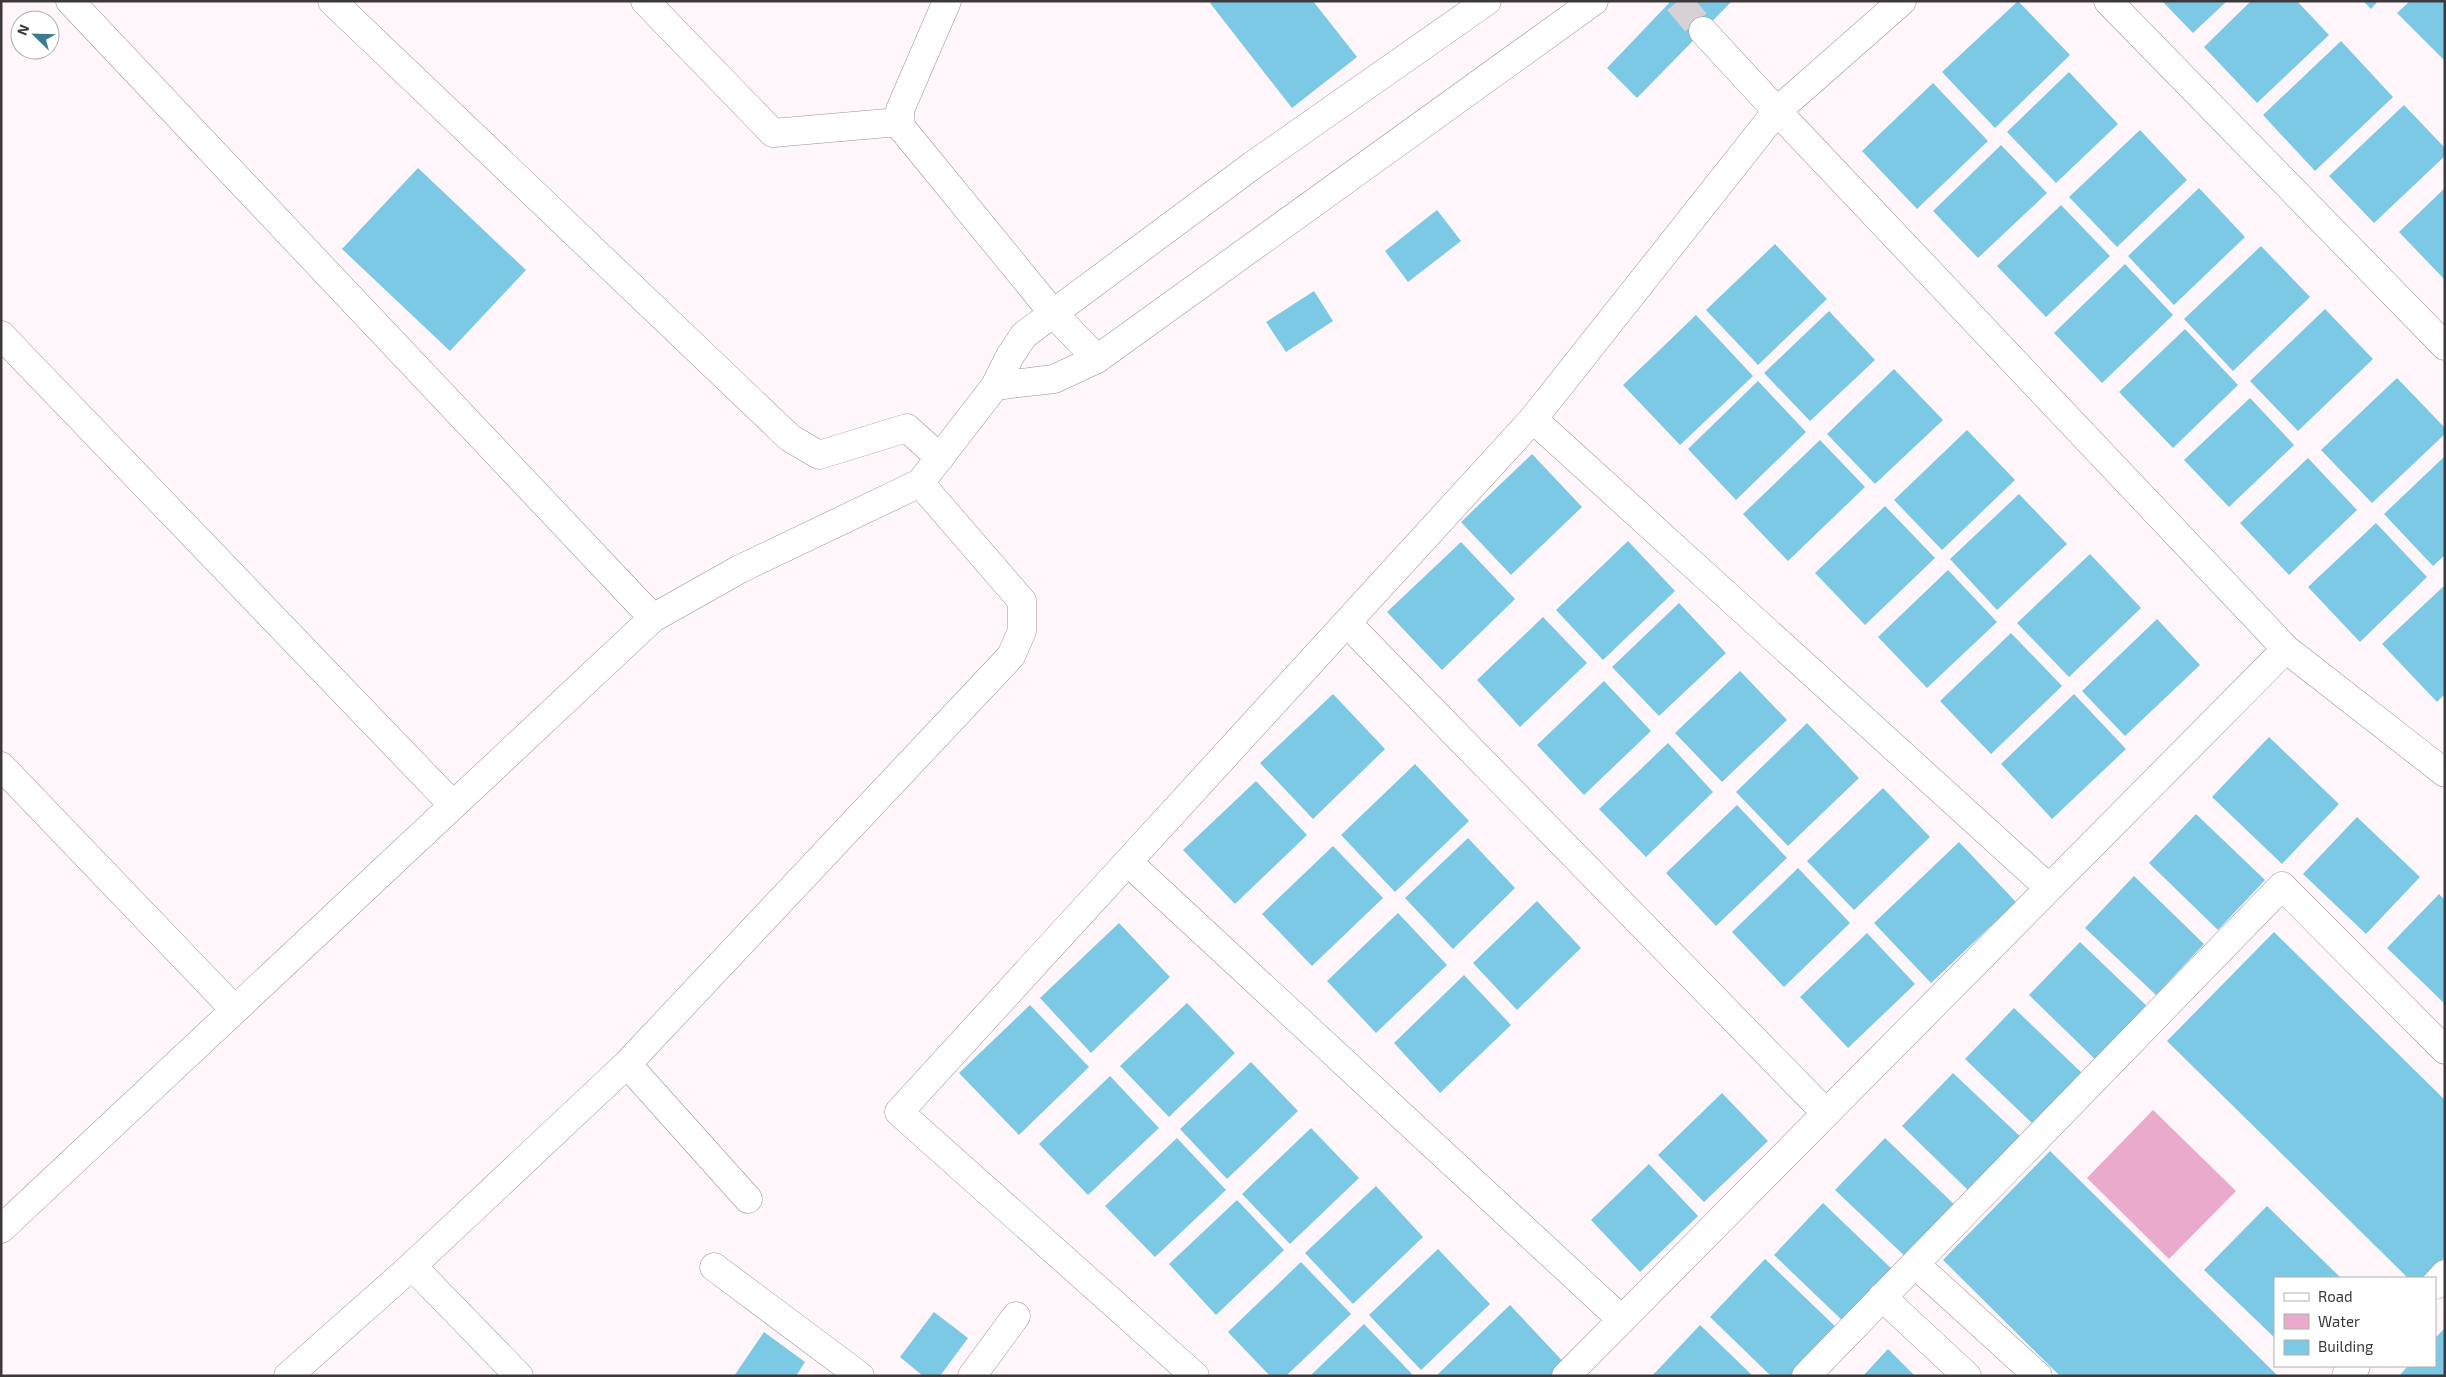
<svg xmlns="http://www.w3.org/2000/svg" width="2446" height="1377" font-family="'Exo 2',sans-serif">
	<rect width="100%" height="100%" fill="#fef6fa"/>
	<path fill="#eaaacc" d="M2153 1110 2236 1191 2169 1259 2087 1178Z"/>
	<path fill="#7bc9e4" d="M1213 1H1313L1357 57 1292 108 1210 3Z
		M1671 1H1732L1637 98 1607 68Z
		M2018 1 2070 55 1995 128 1942 72Z
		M2162 1H2227L2193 33Z
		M2251 1H2297L2329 35 2257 103 2204 47Z
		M2363 1H2378L2371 9Z
		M2410 1H2445V61L2397 13Z
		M2341 41 2393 97 2315 171 2263 115Z
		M2069 72 2118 124 2056 183 2007 132Z
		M1933 83 1988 141 1917 209 1862 151Z
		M2404 105 2445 148V156L2374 223 2329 176Z
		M2140 130 2187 180 2117 247 2069 197Z
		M2001 145 2047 193 1978 258 1933 211Z
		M418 168 526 270 450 351 342 249Z
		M2199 188 2245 237 2174 305 2128 256Z
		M2445 188V280L2399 232Z
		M2061 205 2110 256 2046 317 1997 266Z
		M1437 210 1461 241 1408 282 1385 251Z
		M1775 244 1827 299 1758 365 1706 310Z
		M2261 246 2310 297 2233 371 2184 319Z
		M2125 264 2173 315 2102 383 2054 333Z
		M1314 291 1333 321 1286 352 1266 322Z
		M2325 309 2373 359 2298 431 2250 381Z
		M1829 311 1875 360 1810 421 1764 373Z
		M1696 315 1753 376 1680 445 1623 385Z
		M2185 329 2238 385 2173 448 2119 392Z
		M1894 369 1943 420 1875 484 1827 434Z
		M2397 378 2445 428V434L2372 503 2321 450Z
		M1758 381 1806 432 1736 500 1688 449Z
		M2250 398 2294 445 2229 507 2184 460Z
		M1967 430 2015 480 1942 550 1894 500Z
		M1820 440 1865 487 1788 561 1743 514Z
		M1532 454 1582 507 1511 575 1461 522Z
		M2445 456V555L2433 566 2384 514Z
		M2308 458 2357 510 2289 575 2240 523Z
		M2019 494 2067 544 1997 610 1950 559Z
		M1885 506 1935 558 1865 625 1815 573Z
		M2376 523 2427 577 2360 642 2308 587Z
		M1628 541 1675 591 1603 660 1556 610Z
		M1461 542 1515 599 1442 670 1387 612Z
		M2090 554 2141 608 2069 677 2017 623Z
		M1948 570 1997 622 1927 688 1878 637Z
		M2445 585V694L2437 702 2382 644Z
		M1679 603 1726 653 1659 716 1612 667Z
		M1543 617 1587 663 1520 727 1477 680Z
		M2157 619 2200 665 2125 736 2082 691Z
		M2011 633 2062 686 1991 754 1940 701Z
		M1740 671 1787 720 1722 782 1675 733Z
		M1604 681 1651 731 1584 795 1537 745Z
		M1333 694 1385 749 1313 819 1260 763Z
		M2074 694 2126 749 2052 819 2001 764Z
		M1807 723 1859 778 1788 846 1736 792Z
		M2269 737 2339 804 2282 864 2212 797Z
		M1668 743 1713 792 1646 857 1599 809Z
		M1415 764 1469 821 1395 892 1341 835Z
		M1256 781 1307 835 1235 904 1183 850Z
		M1883 788 1930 837 1854 910 1807 861Z
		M1737 805 1787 858 1716 926 1666 873Z
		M2196 814 2265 880 2218 930 2149 863Z
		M2357 817 2420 877 2366 934 2303 874Z
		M1468 838 1515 888 1453 949 1405 898Z
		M1959 842 2016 902 1931 983 1874 923Z
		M1333 846 1383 898 1312 966 1262 914Z
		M1798 868 1850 923 1784 987 1732 932Z
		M2134 876 2204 944 2156 995 2085 928Z
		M2439 894 2445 900V1004L2387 948Z
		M1537 901 1581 948 1517 1010 1473 963Z
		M1398 913 1447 965 1376 1033 1327 981Z
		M1119 923 1170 977 1091 1053 1040 998Z
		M2274 932 2445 1100V1257L2424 1278H2408L2167 1041Z
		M1867 933 1915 984 1848 1048 1800 997Z
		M2080 942 2151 1010 2100 1064 2029 995Z
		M1464 975 1511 1025 1440 1093 1394 1043Z
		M1187 1003 1235 1053 1169 1117 1120 1066Z
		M1030 1005 1089 1067 1019 1135 959 1073Z
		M2014 1008 2084 1075 2036 1127 1965 1059Z
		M1251 1062 1298 1111 1227 1179 1180 1129Z
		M1953 1073 2025 1141 1973 1195 1902 1126Z
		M1110 1076 1159 1128 1088 1195 1039 1144Z
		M1722 1093 1768 1141 1704 1202 1658 1155Z
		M1311 1128 1359 1178 1290 1244 1242 1194Z
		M1177 1138 1226 1190 1155 1257 1105 1206Z
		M1885 1138 1959 1209 1910 1261 1835 1190Z
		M2050 1151 2278 1376H2060L1943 1260Z
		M1649 1164 1698 1216 1640 1272 1591 1220Z
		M1376 1186 1423 1237 1353 1304 1305 1253Z
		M1237 1200 1284 1250 1216 1315 1169 1264Z
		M1823 1203 1895 1272 1846 1324 1774 1255Z
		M2267 1206 2341 1278H2275V1338L2204 1270Z
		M1438 1249 1490 1304 1421 1370 1369 1315Z
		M1765 1259 1841 1332 1800 1376H1771L1710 1317Z
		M1301 1262 1351 1314 1286 1376H1270L1228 1332Z
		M1510 1305 1569 1368 1560 1376H1436Z
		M934 1312 968 1338 940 1376H923L900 1357Z
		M1364 1324 1412 1374 1410 1376H1310Z
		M1700 1325 1753 1376H1652Z
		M2445 1328V1376H2399L2408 1366H2435V1338Z
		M764 1332 805 1362 796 1376H734Z
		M1888 1349 1915 1376H1863Z"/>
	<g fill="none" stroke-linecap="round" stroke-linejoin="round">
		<path stroke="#d7d0d4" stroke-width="28" stroke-dasharray="28 14" stroke-linecap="butt" d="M1678 1 1703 31"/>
		<defs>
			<path id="street" d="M332 1 790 438 819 455 907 428 940 458
				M645 1 773 133 899 122
				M947 1 900 110 901 127 1053 313 1097 359
				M2108 1 2445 346
				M1703 31 1777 111 1902 1
				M1 335 453 805
				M995 386 1054 379 1097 359 1594 1
				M1533 419 2049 888
				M653 618 740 569 920 483 995 386 1010 356 1024 335 1253 165 1487 1
				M1347 623 1826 1113
				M2286 649 2445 773
				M1 766 235 1010
				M1128 862 1622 1320
				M627 1064 748 1199
				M1 1229 653 618 70 1
				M1915 1264 2038 1376
				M412 1266 519 1376
				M714 1267 860 1376
				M2435 1285 2445 1274
				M1882 1297 1967 1376
				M288 1376 412 1266 627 1064 1011 656 1022 631V601L920 483
				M972 1376 1016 1316
				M1195 1376 899 1112 1533 419 1777 111 2286 649 1566 1376
				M1806 1376 2282 886 2445 1050
				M2346 1376 2356 1366"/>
		</defs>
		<use href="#street" stroke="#9b9196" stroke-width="29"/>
		<use href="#street" stroke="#fff" stroke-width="28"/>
	</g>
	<rect width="2446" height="1377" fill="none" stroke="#3d393b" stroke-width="5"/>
	<rect x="2274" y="1277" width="162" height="90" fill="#ffffff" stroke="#b1b0b1"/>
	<rect x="2284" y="1293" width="25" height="8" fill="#ffffff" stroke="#b1b0b1"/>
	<text x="2318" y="1302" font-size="15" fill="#3d393b">Road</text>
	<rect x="2284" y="1314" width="25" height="15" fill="#eaaacc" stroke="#b1b0b1"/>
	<text x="2318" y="1327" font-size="15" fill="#3d393b">Water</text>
	<rect x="2284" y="1340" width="25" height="15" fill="#7bc9e4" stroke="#b1b0b1"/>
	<text x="2318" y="1352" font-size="15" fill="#3d393b">Building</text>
	<g transform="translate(35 35) rotate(293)"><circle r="24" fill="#ffffff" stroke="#b1b0b1"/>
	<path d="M0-4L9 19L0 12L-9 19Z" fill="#3c7b90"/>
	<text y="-8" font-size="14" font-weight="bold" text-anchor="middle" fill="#3d393b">N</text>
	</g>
</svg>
